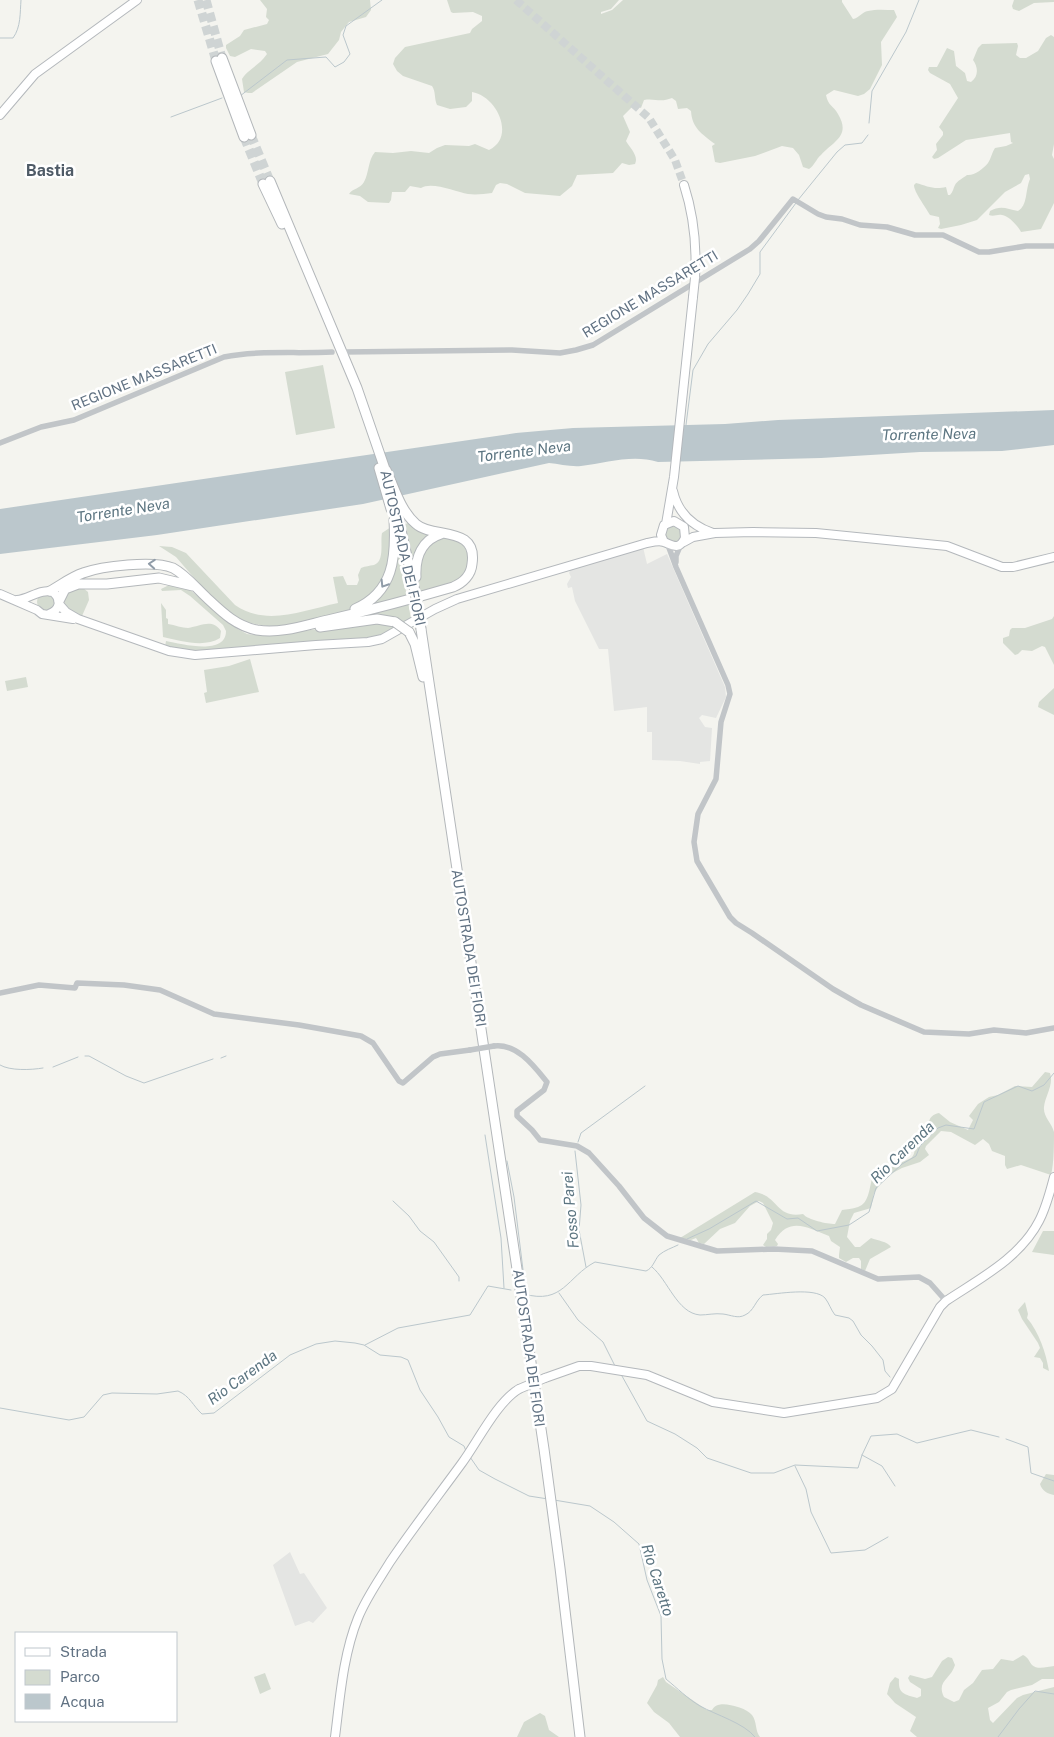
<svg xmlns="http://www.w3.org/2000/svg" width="1054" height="1737" font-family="'Public Sans',sans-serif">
	<rect width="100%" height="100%" fill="#f4f4ef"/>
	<path fill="#e4e5e3" d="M643 547 647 564 667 554 725 687 726 697 716 718 702 715 699 718 705 727 712 728 710 761 700 762V764L680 761 652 760V732H647V707L614 711 608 649H599L575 601 572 587 568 588 567 584 571 577 569 573 571 568Z
		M290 1552 300 1574 304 1573 327 1608 313 1623 309 1621 295 1626 273 1565Z"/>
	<path fill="#d4dbd0" d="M260 0H370L371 10 366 17 349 22 341 32 339 40 328 54 297 62 252 93H248L244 92 242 79C249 68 259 66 267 54L265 51 251 49 235 57 230 56 226 48V45L240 36 244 30 267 24 269 20 266 17 267 9Z
		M447 0H619L611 9 601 12V14L612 10 623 0H842V2L853 19C859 18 862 12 868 11 876 9 886 10 894 10L897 17 881 42 882 65 870 89 864 94 858 96 834 90 826 95C828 106 833 105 838 114 851 136 834 141 821 155 816 159 815 165 809 169L803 167 799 155 793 148 782 146 755 156 720 163 715 162 712 146 715 144C702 134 692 128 691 111L687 108 678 109 676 101 672 98C660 103 655 98 644 100L641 108 634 105 623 116 630 132 626 141C630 148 639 156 635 164L629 165 622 163 613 173 577 175 572 186 560 196 525 193 507 184 500 183 496 185 492 193C484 194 476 195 468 194 456 192 432 181 421 188L410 186 405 192H392L391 200 389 203 368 202 360 196 349 194C353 188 360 189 364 182 369 173 368 160 375 152L393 153 411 151 429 153 437 148 445 145 469 146 475 144 489 150C516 137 497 96 472 92V101L466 107 450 109 437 105C434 98 436 92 432 86L403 76 397 71 393 64 395 58 405 47 470 33 472 29 482 21V16L473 12 453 13 451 12Z
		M1014 0H1054V2L1034 3 1019 11 1013 9 1012 6Z
		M1051 35 1054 37V144L1052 155 1054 159V203L1041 229 1021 232C1018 226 1009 216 1002 215 997 214 994 217 989 215L990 211C1001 205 1007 209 1018 211 1028 205 1025 191 1030 179L1029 174 1025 175 1021 183 1005 192 977 220 961 225 941 229 938 228 940 224 939 217 930 215C925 206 914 192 914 185L916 183C927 186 934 190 946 187L948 195H950C953 192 953 189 955 185 957 181 963 178 967 175 974 176 983 169 988 163 991 159 992 152 995 148L1006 146 1013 143 1011 142 1010 133 966 140 938 158 934 159 932 157 937 150 936 144 943 135V132L939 127 958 98 950 84 930 73 928 70 929 67H937L947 48 954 51 956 66 965 73 967 81 971 82C979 76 978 67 973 60L978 48 982 44 1017 43 1018 46 1016 55 1020 58H1026L1038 51 1046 38Z
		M323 365 335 428 296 435 285 372Z
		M412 522 432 534 413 566 405 524Z
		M665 534a8 8 0 1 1 16 0a8 8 0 1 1-16 0Z
		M391 527 394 545 382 584 358 606 346 611 290 625 273 627 250 623 239 619 227 611 208 594 176 557 159 546 172 547 186 553 235 605C266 627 304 610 338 603L333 577 343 576 347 585H357L359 580 358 575 361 568C366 566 369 566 374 565 385 561 380 542 382 533Z
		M441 536 461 542 468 550 470 565 461 580 420 593 418 569 425 548Z
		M399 552 407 597 369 606 398 553Z
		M171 584 189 589 236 628 247 634 255 635H273L378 621 399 626 374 639 181 652 165 647 166 641C182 644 226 656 226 631L223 625 190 596 181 590 162 591 161 589Z
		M73 588H83L88 592 89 600 82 616C69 612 61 607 65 593Z
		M37 602a9 9 0 1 1 18 0a9 9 0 1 1-18 0Z
		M408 602 411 619 403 623 400 621 324 625Z
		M161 603 166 610V618L168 619V624C175 625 182 628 188 628 201 626 212 618 221 631L220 638C204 648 181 641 163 637Z
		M1054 616V665L1045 647 1042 646 1032 651 1022 650 1018 654 1015 655 1003 643V638L1009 636 1010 630 1012 628H1025L1052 619Z
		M250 659 259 692 206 703 204 693 207 692 204 670 229 666Z
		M26 677 28 687 7 691 5 681Z
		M1054 688V715L1038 707 1039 702Z
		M1045 1072 1050 1073C1054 1085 1045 1096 1044 1107 1043 1117 1052 1123 1054 1132 1054 1143 1054 1164 1051 1175L1021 1165 1007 1169 1005 1165V1156L992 1151 989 1144 983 1139 975 1145 951 1132 941 1131 926 1146 925 1149 929 1155 920 1162 902 1168 885 1177 874 1193 871 1208 854 1213 850 1221 847 1237 855 1247H860L871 1238C878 1241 887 1241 891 1247L870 1259 865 1271 861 1269V1261L859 1258H853L846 1262 839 1258V1255L840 1247 831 1241 829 1236C808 1228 790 1216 775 1240L778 1244 777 1246 766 1247 763 1245 767 1239V1234L771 1230 773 1223 763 1203 759 1201 750 1206 735 1223 720 1229 704 1244 699 1243 696 1238 691 1240 680 1238 755 1192C779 1196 776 1219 803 1214 808 1220 827 1224 835 1224L842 1210C847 1209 852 1209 858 1207 870 1203 869 1186 873 1176 885 1170 897 1164 909 1159 914 1157 914 1153 915 1149 917 1143 925 1139 928 1134 929 1123 927 1116 939 1113L950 1122 968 1130 973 1120 969 1116 978 1104 989 1097 998 1095 1015 1086 1032 1087Z
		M1043 1231H1054V1255L1032 1252Z
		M1025 1302 1028 1314 1027 1318C1039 1332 1046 1353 1049 1371L1043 1368V1363L1040 1358 1034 1357 1040 1348 1038 1343 1022 1319 1018 1310Z
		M1046 1474 1054 1475V1495C1048 1494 1042 1491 1040 1484Z
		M1023 1655C1029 1658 1028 1660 1032 1665 1037 1670 1047 1667 1054 1666V1679H1042L1032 1685 1011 1690 1007 1692 999 1702 988 1708 990 1720 993 1723 1017 1698 1023 1695 1054 1687V1737H917L910 1731 916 1717 895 1703 887 1694 890 1683 895 1677 899 1679C898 1694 904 1694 917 1698L921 1696V1689L910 1682 908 1678 910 1675 925 1679 932 1677 942 1661 948 1657 952 1658 955 1665C951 1679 936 1681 944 1697L954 1702 959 1700 964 1690 973 1683 982 1670 993 1669 1001 1659 1013 1661Z
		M265 1673 271 1689 260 1694 254 1677Z
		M663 1677 666 1682 707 1710H712C714 1707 715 1706 718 1705 725 1702 747 1708 752 1715 757 1721 755 1731 760 1737H680L669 1723 654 1712 647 1703 657 1685 658 1680Z
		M540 1713 545 1716 549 1730 559 1737H517L524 1722Z"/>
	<path fill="#bbc7cc" d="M1054 410V445L1002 451 920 452 821 458 658 462C632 454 607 463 581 466 571 467 559 464 549 463L363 504 157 535 0 554V509L516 433 573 428 725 424 778 420Z"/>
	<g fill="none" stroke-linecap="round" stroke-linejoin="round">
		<path stroke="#bbc7cc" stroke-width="1" d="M0 38H13C21 27 20 13 21 0
			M240 96 287 60 326 57 335 67 344 62 350 54 343 35 346 26 382 0
			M171 117 222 98
			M869 123 872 91 906 32 919 0
			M798 200 837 152 845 145 862 143 868 135
			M686 425 693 370 708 344 737 310 748 294 760 274V252L796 203
			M85 1056H89L126 1076 144 1083 213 1059
			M221 1058 226 1056
			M0 1065C10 1071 31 1070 43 1068
			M53 1067 78 1057
			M485 1135 501 1238 504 1288
			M578 1142 581 1133 645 1086
			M575 1151 581 1205 579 1230 586 1267
			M507 1161 514 1197 526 1294
			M393 1201 409 1216 420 1231 434 1242 459 1277V1281
			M687 1239 709 1229 756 1201 787 1219 798 1218 817 1231 849 1225 869 1212 876 1188 902 1164 916 1156 920 1146 938 1128 946 1125 974 1129 984 1102 1018 1086 1032 1091 1044 1085 1054 1073
			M652 1267C668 1280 677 1313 700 1315 707 1315 715 1313 723 1314 731 1315 738 1319 745 1315 754 1311 755 1301 763 1295 777 1294 815 1287 825 1298 829 1303 831 1310 835 1315L849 1318 853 1321 861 1335 872 1346 883 1360 885 1371 890 1377
			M559 1293 578 1320 603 1342 615 1366
			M524 1294C563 1305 567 1277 595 1262L646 1271C653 1268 654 1261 659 1255 665 1250 672 1248 678 1245
			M365 1345 398 1328 470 1315 488 1286 511 1290
			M622 1376 647 1421 675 1434 697 1448 707 1458 751 1473H774L795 1465 858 1468 862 1455 871 1436 897 1434 917 1443 971 1430 999 1437
			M0 1408 69 1420 84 1417 103 1395 112 1393 157 1394 178 1391C190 1396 193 1406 202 1414L214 1413 290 1355 316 1344 335 1341 355 1343 364 1345 380 1355 401 1357 408 1360 420 1390 438 1417 449 1437 464 1446 466 1451
			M1006 1439 1028 1447 1031 1473 1054 1481
			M862 1455 882 1466 895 1486
			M470 1457 479 1470 495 1479 529 1496 548 1499
			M795 1466 806 1489 811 1512 831 1553 865 1550 888 1537
			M554 1500 590 1506 614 1522 639 1544 647 1580 661 1616 662 1659 666 1679C677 1688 688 1699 700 1706 716 1715 744 1723 755 1737
			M998 1737 1019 1709 1035 1691 1054 1694"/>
		<path stroke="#cfd4d4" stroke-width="8" stroke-dasharray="8 4" stroke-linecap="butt" d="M516 0 649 118 675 160 684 185"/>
		<path stroke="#cfd4d4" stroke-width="9" stroke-dasharray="9 4.5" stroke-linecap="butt" d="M198 0 216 61
			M206 0 222 58
			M251 135 270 181
			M244 137 263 184"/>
		<defs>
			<path id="major" d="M0 115 35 74 137 0
				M684 185C694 216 697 245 695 278
				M673 491C678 513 692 526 713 533
				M666 524 674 477 693 297
				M684 542 693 537 715 533 753 532 816 533 947 546 1002 567H1013L1054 557
				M0 594 37 610 42 614 73 619
				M17 600C29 599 41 588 53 592 62 600 60 610 49 614
				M59 604 66 612 78 619 169 651 195 655 316 645 368 642 382 639 435 609 457 599 647 543C652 542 659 540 664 542 674 546 679 550 685 538L684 527 674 521 664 525 661 535 664 542
				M545 1378 579 1366H591L647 1375 713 1402 784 1413 877 1398 892 1389 940 1307 946 1301C979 1279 1020 1258 1039 1221 1046 1208 1050 1192 1054 1177
				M335 1737C340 1698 343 1655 358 1618 366 1598 379 1580 390 1562 413 1528 438 1496 462 1463 478 1441 497 1402 519 1389"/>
			<path id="highway" d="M222 58 251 135
				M216 61 244 137
				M270 181 357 388 387 475
				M263 184 282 224
				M379 468 391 509
				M394 500 415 591
				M416 577C415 557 422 540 441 534
				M50 591C61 585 71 577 83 573 102 566 154 560 173 568 186 575 196 588 207 598 222 612 236 626 257 630 281 634 306 625 328 620 370 610 412 599 453 587 463 583 471 575 472 564 478 525 433 539 416 524 400 510 395 489 386 470
				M59 601 65 589 78 584H107L159 578 193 586
				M355 609C394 592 396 557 394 520
				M320 627 377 619 395 622
				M421 629 544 1449 560 1568 580 1737
				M409 632 415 644 423 677"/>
		</defs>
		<use href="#major" stroke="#b4b8bc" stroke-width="10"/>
		<use href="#highway" stroke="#b3b7ba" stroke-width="11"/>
		<path stroke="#c1c5c8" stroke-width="5.5" d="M345 352 512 350 560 353 576 350 593 345 750 249 759 241 793 199 818 214 826 217 842 219 860 225 887 227 915 235H943L979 252H989L1026 246H1054
			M0 443 41 427 74 420 224 357C259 350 296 354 332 352
			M668 545 676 567 728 685 730 694 721 722 716 779 698 814 694 842 697 861 730 917 736 923 752 933 833 989 861 1005 924 1032 969 1034 994 1030 1026 1033 1054 1028
			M676 562V556L681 544
			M0 993 39 985 75 988 77 983 124 985 160 990 214 1014 299 1025 361 1036 373 1043 399 1081 403 1083 433 1057 440 1054 470 1050
			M494 1046C517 1043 534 1066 547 1082L544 1090 517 1111V1116L532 1130 540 1140 577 1146 589 1153 619 1186 644 1218 667 1236 717 1251 774 1249 812 1251 878 1279 919 1277 930 1283 946 1301"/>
		<use href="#major" stroke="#fff" stroke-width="8"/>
		<use href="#highway" stroke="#fff" stroke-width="9"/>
		<defs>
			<path id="major-bridge" d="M693 297 695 278
				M519 1389 545 1378"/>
			<path id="highway-bridge" d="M415 591 421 629
				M395 622 409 632"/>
		</defs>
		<use href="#major-bridge" stroke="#b4b8bc" stroke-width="10" stroke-linecap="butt"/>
		<use href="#highway-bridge" stroke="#b3b7ba" stroke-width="11" stroke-linecap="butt"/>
		<path stroke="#c1c5c8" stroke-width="5.5" d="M470 1050 494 1046"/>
		<use href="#major-bridge" stroke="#fff" stroke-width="8"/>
		<use href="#highway-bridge" stroke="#fff" stroke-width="9"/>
	</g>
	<defs><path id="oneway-chevron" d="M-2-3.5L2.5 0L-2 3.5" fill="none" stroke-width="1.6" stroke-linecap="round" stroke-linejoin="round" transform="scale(1.25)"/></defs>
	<g stroke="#909ca8">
		<use href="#oneway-chevron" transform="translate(152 564) rotate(-176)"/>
		<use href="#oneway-chevron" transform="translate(384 584) rotate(122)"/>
	</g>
	<g text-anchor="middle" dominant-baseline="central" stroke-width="5" stroke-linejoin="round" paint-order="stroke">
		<g font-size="14" fill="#617283" stroke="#fff">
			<text transform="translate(650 294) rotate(-31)">REGIONE MASSARETTI</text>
			<text transform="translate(144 377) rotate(-22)">REGIONE MASSARETTI</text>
			<text transform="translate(403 548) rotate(77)">AUTOSTRADA DEI FIORI</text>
			<text transform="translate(469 948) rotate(81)">AUTOSTRADA DEI FIORI</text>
			<text transform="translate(529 1348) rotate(82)">AUTOSTRADA DEI FIORI</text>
		</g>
		<g font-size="15" font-style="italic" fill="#5c7581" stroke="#fff">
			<text transform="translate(929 434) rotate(-1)">Torrente Neva</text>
			<text transform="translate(524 451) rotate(-7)">Torrente Neva</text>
			<text transform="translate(123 510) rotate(-9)">Torrente Neva</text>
			<text transform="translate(902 1152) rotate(-44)">Rio Carenda</text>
			<text transform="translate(570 1210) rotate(-95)">Fosso Parei</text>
			<text transform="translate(242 1377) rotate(-36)">Rio Carenda</text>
			<text transform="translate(658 1580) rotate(72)">Rio Caretto</text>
		</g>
		<g font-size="16" font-weight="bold" fill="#4f5b67" stroke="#fff">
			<text x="50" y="170">Bastia</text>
		</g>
	</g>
	<rect x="15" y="1632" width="162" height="90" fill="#ffffff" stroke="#c0c7cd"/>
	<rect x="25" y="1648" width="25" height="8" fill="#ffffff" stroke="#c0c7cd"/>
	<text x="60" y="1657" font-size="15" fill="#617283">Strada</text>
	<rect x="25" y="1670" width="25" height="15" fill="#d4dbd0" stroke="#c0c7cd"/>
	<text x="60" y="1682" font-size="15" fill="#617283">Parco</text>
	<rect x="25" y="1694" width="25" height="15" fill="#bbc7cc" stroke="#c0c7cd"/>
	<text x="60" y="1707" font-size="15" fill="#617283">Acqua</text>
</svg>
